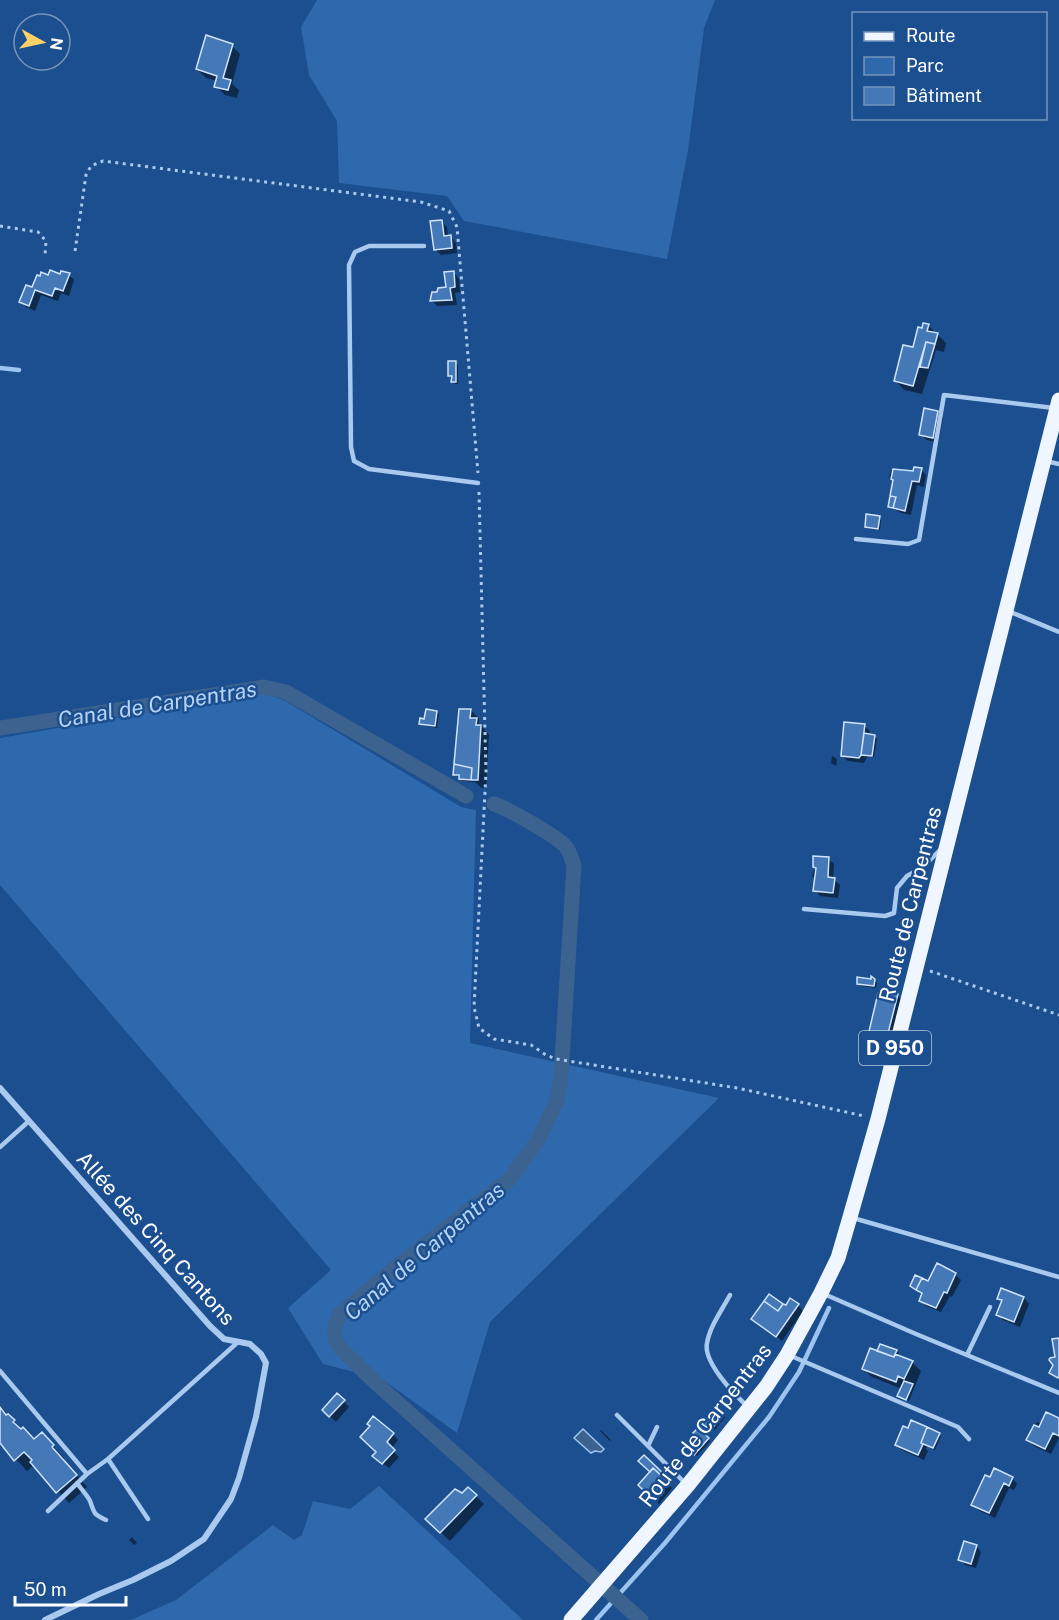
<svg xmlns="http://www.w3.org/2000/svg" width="1059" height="1620" font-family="'Public Sans',sans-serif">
	<rect width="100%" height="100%" fill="#1b4f8f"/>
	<path fill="#2e69ad" d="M317 0H715L704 28 688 150 667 259 464 221 447 196 339 183 337 121 309 75 301 27Z
		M261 693 284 700 461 807 476 810 470 1043 719 1098 490 1322 457 1433 382 1379 323 1364 288 1308 331 1270 0 885V738Z
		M379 1486 523 1620H131L176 1600 273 1525 294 1540 302 1535 313 1501 350 1509Z"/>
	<path fill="#3c6290" stroke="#9cc4f0" stroke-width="1.5" d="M583 1429 604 1449 601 1452 595 1451 591 1453 574 1438Z"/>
	<path fill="#0007" d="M232 46 240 54 232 84 239 90 237 98 225 95 216 86 218 81 206 78 197 69Z
		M441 221 447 227 448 237H451L456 243 457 253 441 255 435 249Z
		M454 273 459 279 460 292 455 293 457 305 437 306 432 300 447 288Z
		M61 275H69L74 280 69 296 61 293 58 301 41 295 35 311 26 307 21 302 33 289 49 277Z
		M928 325 946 343 944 352 936 350 922 394 904 390 896 381 923 330Z
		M456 362 458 365V384H455L450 376Z
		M938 412 943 418 938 443 927 440 921 435Z
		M891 470 914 473 921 470 926 475 924 487 917 485 911 515 901 513 889 506 894 481 889 478Z
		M879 517 881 520 880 530 869 529 867 527Z
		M471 710 479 719V723L489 735 486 788H482L475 782 463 781 460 777 457 776 454 774Z
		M437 712 439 714 437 728 423 725 421 723Z
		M864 726 870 731 869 736H874L877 739 874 757H867L864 763 848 761 842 756Z
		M832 756 837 759 836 766 831 763Z
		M828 858 834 864 833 879 840 885 838 898 820 896 815 890V879L812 876 815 867Z
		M872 979 877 983 876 988 861 986 858 984Z
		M897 995 906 1004 892 1061 884 1059 876 1050V1047L868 1039 889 998Z
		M938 1265 955 1274 961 1280 952 1297 950 1296 941 1312 926 1306 920 1300 923 1295 919 1291 929 1283Z
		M1002 1290 1024 1298 1029 1304 1020 1327 1003 1320 998 1315 1003 1302 999 1298Z
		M782 1305H798L803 1311 782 1341 753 1319Z
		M896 1351 899 1353 897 1357 912 1362 921 1371 909 1401 902 1398V1389L872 1377 863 1369 878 1353Z
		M749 1369 756 1375 750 1381 744 1375Z
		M337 1395 349 1407 336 1422 324 1410Z
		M0 1405 8 1415 34 1441 42 1434 64 1458 63 1459 87 1487 69 1503 34 1465 27 1471 0 1441Z
		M717 1410 725 1417 714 1431 706 1426Z
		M1059 1420V1438L1051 1454 1034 1446 1028 1440 1037 1422 1042 1424Z
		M601 1430 611 1440 610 1441 600 1431Z
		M698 1430 710 1441 697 1456 690 1448 700 1437Z
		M393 1434 398 1440 391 1449 399 1457 389 1468 380 1461 378 1452Z
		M939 1434 941 1436 935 1450 927 1446 926 1449 928 1451 924 1460 902 1450 896 1445Z
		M644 1457 666 1479 664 1481 672 1488 659 1504 640 1485 652 1472Z
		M1012 1478 1017 1484 1014 1490 1009 1488 995 1518 978 1510 972 1504 991 1479Z
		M468 1489 484 1504 450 1541 427 1519 462 1495Z
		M132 1537 137 1543 134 1545 129 1540Z
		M976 1546 981 1552 976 1568 965 1565 960 1559Z"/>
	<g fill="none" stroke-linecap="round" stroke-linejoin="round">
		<path stroke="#9cc4f0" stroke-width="4.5" d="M0 368 19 370
			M596 1620 665 1543 769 1417 799 1372 829 1308"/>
		<path stroke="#3c6290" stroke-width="15" d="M0 728 264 687 286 692 466 796
			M494 804C507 808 560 838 567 848 570 853 572 860 574 865L561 1076 557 1101 539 1138 511 1178 390 1272 340 1314 335 1326V1338L340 1348 377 1384 641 1620"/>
	</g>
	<path fill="#4478b7" stroke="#cfe3fa" stroke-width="1.5" d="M206 35 233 44 223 78 231 80 228 90 214 87 217 76 196 69Z
		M442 220 444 236 451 235 452 248 434 250 430 221Z
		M50 270 60 274 61 271 70 273 63 291 55 288 52 296 35 290 29 306 19 302 26 285 32 287 37 275 40 276 41 272 48 275Z
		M454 271 455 287 450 288 452 300 430 301 432 292H437L438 288 446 287 444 272Z
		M923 323 929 324 927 331 938 333 935 344 926 342 913 386 894 381 903 345 913 347 918 327 922 328Z
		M926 342 935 344 928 368 920 367Z
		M448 361H456V382H451L452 376H448Z
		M924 408 938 411 933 438 919 435Z
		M914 467 922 468 919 482 912 481 905 511 893 508 896 497 890 496 893 480 891 479 893 469 913 471Z
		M890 496 896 497 893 508 888 507Z
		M866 514 880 516 878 529 865 527Z
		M426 709 437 711 435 726 419 724 420 718 424 719Z
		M459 709H471L470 718H477L476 725H481L478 780H471L472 768 454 764Z
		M844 722 865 724 861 755 859 758 841 756Z
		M864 733 875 735 872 756 861 755Z
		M454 764 472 768 471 780 459 779V775H453Z
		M813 856 829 857 828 877 835 878 833 893 813 891 816 868 813 867Z
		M871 976 875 979 874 986 857 984V977L871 979Z
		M891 991 898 994 883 1053 874 1051 876 1042 867 1040 878 993 888 996Z
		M937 1263 956 1273 947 1293 944 1292 936 1308 919 1301 922 1293 916 1290 922 1278 928 1281Z
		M915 1275 922 1278 916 1290 910 1286Z
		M1001 1288 1024 1297 1014 1322 996 1315 1002 1300 997 1299Z
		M769 1294 783 1304 778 1311 764 1301Z
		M790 1298 799 1304 776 1337 751 1319 764 1301 778 1311 783 1304 786 1305Z
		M1059 1338V1376L1058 1378 1049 1373 1053 1365 1049 1360 1050 1358 1055 1357 1052 1339Z
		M880 1344 897 1350 894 1357 877 1351Z
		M870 1348 894 1357 895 1354 913 1361 904 1379 898 1376 896 1382 862 1369Z
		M749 1367 754 1372 747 1380 742 1375Z
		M904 1381 913 1384 906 1400 897 1396Z
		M337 1393 345 1400 329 1417 322 1410Z
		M0 1407 6 1415 8 1414 15 1420 13 1422 21 1429 23 1427 34 1439 42 1432 54 1445 52 1447 77 1475 56 1493 30 1462 32 1460 24 1452 14 1461 0 1443Z
		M716 1407 724 1414 711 1430 702 1424Z
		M1046 1412 1059 1418V1436L1053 1433 1045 1449 1026 1440 1034 1425 1039 1427Z
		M373 1416 394 1433 387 1442 395 1450 382 1464 372 1456 376 1452 360 1437 370 1426 367 1424Z
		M911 1420 927 1427 921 1443 923 1444 918 1455 895 1445 903 1426 908 1428Z
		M927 1427 940 1433 933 1448 921 1443Z
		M698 1428 709 1438 694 1455 688 1448 698 1437 693 1433Z
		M644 1455 665 1475 663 1477 653 1468 650 1472 638 1461Z
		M653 1468 668 1482 653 1500 638 1485Z
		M994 1468 1013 1477 1009 1486 1004 1483 989 1513 971 1505 985 1475 990 1477Z
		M468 1487 477 1495 440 1533 425 1519 455 1489 462 1493Z
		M964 1541 977 1545 971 1564 958 1560Z"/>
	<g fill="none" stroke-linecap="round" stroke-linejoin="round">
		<path stroke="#a9c9ee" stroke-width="3" stroke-dasharray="3 4.5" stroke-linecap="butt" d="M0 226 38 232 46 241 45 255
			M75 251 86 175 91 166 103 161 421 202 449 211 457 227 478 473
			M479 492 486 772 474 1007 479 1028 494 1039 531 1045 546 1055 556 1059 737 1088 864 1116
			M930 971 1059 1015"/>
		<path stroke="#a9c9ee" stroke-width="4.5" d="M424 246H369L355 252 349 265 351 447 354 461 369 469 478 483
			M1046 461 1059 464
			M856 539 908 544 919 540 944 395 1054 408
			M1008 611 1059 632
			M804 909 885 916 894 913 897 888 907 876 923 867 940 850
			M0 1147 29 1121
			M853 1218 1059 1277
			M824 1294 916 1334 1059 1393
			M730 1295C722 1310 710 1326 707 1343 703 1362 734 1394 747 1406
			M967 1355 990 1307
			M791 1356 958 1427 969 1439
			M0 1371 87 1474 108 1459
			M617 1415 648 1446
			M657 1427 648 1446 686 1484
			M77 1483C81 1489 87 1495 90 1501 95 1514 93 1514 106 1520
			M48 1511 87 1474
			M148 1519 108 1459 238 1342"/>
		<path stroke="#a9c9ee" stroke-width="6" d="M0 1088 210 1326 224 1339 250 1344 261 1354 266 1363 256 1417 239 1478 231 1499 204 1539 171 1561 133 1580 99 1594 45 1620"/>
		<path stroke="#f0f6ff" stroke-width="15" d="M571 1620 688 1485 766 1387 787 1355 821 1293 838 1258 850 1217 878 1119 1059 400"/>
	</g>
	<g text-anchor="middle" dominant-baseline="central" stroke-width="5" stroke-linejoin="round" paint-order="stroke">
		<rect fill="#1b4f8f" stroke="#bbcadd" stroke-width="1.5" x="859" y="1031" width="72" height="34" rx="4.5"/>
		<g font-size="20" font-weight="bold" fill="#fff">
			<text x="895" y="1048">D 950</text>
		</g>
		<g font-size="21" fill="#fff" stroke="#1b4f8f">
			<text transform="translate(910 904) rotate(-76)">Route de Carpentras</text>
			<text transform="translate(156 1238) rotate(48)">Allée des Cinq Cantons</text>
			<text transform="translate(705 1425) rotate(-52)">Route de Carpentras</text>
		</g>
		<g font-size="22" font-style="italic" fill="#b5d3f5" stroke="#1b4f8f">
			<text transform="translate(157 704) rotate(-9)">Canal de Carpentras</text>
			<text transform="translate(424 1251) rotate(-40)">Canal de Carpentras</text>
		</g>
	</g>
	<rect x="852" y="12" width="195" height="108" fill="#1b4f8f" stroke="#7695bc" stroke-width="1.5"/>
	<rect x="864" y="32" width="30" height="9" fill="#f0f6ff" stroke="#7695bc" stroke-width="1.5"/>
	<text x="906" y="42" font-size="18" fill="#ffffff">Route</text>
	<rect x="864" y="57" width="30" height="18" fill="#2e69ad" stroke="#7695bc" stroke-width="1.5"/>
	<text x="906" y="72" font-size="18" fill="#ffffff">Parc</text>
	<rect x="864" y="87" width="30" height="18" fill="#4478b7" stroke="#7695bc" stroke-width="1.5"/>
	<text x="906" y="102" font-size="18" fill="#ffffff">Bâtiment</text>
	<g transform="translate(42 42) rotate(98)"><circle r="28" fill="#1b4f8f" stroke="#7695bc" stroke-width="1.5"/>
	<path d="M0-4.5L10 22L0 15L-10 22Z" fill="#ffd166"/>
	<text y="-9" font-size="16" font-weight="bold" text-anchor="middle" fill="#ffffff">N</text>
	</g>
	<path d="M15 1596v9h111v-9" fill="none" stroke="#ffffff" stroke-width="3"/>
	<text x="24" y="1596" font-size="18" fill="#ffffff" stroke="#1b4f8f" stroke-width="4.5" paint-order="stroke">50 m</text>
</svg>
